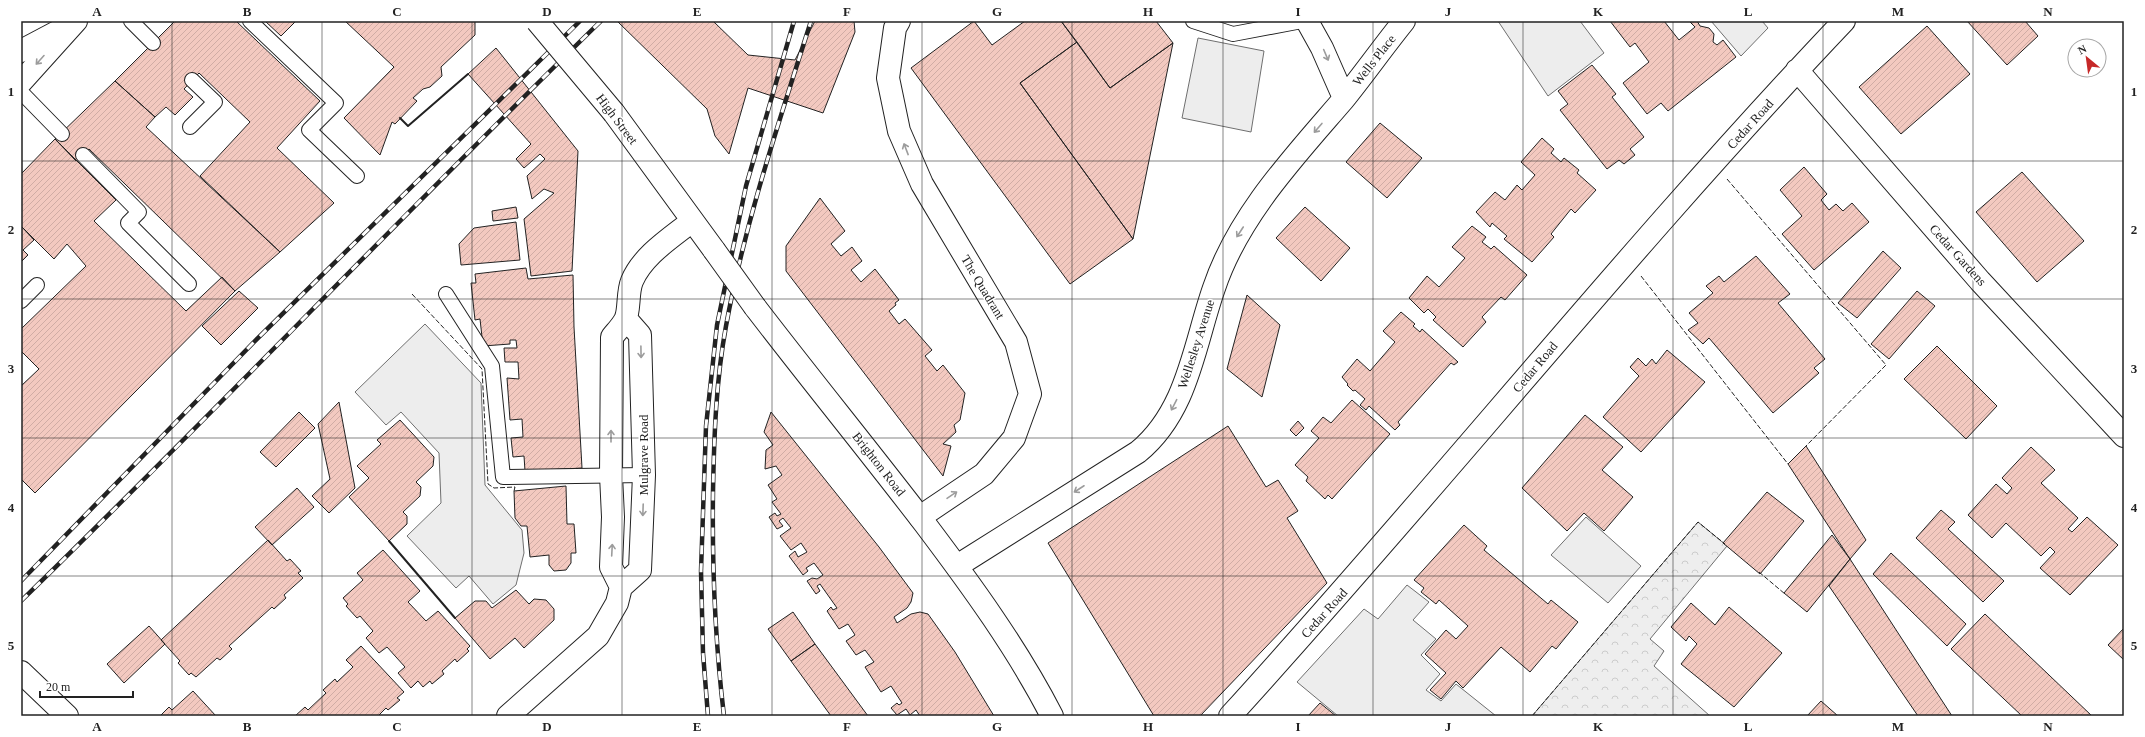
<svg xmlns="http://www.w3.org/2000/svg" width="2145" height="737" font-family="'Times New Roman',serif">
	<defs>
		<pattern id="forest-crowns" width="20" height="18" patternUnits="userSpaceOnUse"><rect width="20" height="18" fill="#eee"/><path d="M2 6a3 3 0 1 1 6 0M12 15a3 3 0 1 1 6 0" fill="none" stroke="#ccc"/></pattern>
		<pattern id="building-hatch" width="6" height="6" patternUnits="userSpaceOnUse"><rect width="6" height="6" fill="#f3c9c0"/><path d="M-1 1l2-2M0 6l6-6M5 7l2-2" fill="none" stroke="#d0aca5"/></pattern>
	</defs>
	<rect width="100%" height="100%" fill="#fff"/>
	<path fill="url(#forest-crowns)" stroke="#6f6f6f" d="M1698 522 1727 546 1650 639 1664 651 1654 666 1710 716H1532Z"/>
	<path fill="#ededed" stroke="#6f6f6f" d="M1498 21H1580L1604 53 1548 96Z
		M1711 21H1762L1768 28 1741 56Z
		M1198 38 1264 51 1251 132 1182 118Z
		M425 324 481 383 485 485 522 530 524 553 516 585 493 604 469 576 456 588 407 536 441 503 439 453 401 412 386 425 355 392Z
		M1586 517 1641 566 1608 603 1551 555Z
		M1407 585 1429 602 1413 620 1436 639 1421 655 1440 674 1426 690 1441 701 1456 684 1496 716H1338L1297 682 1364 609 1378 619Z"/>
	<path fill="url(#building-hatch)" stroke="#222" d="M175 21H236L320 101 277 148 334 203 280 252 200 176 250 122 199 73 184 89 193 97 175 115 166 107 155 117 115 81Z
		M265 21H296L281 36Z
		M345 21H475V35L441 67 442 76 430 87 423 89 413 98 417 101 395 124 392 122 380 155 344 118 394 67Z
		M617 21H713L748 55 795 60 815 21H854L855 32 823 113 748 88 729 154 715 136 707 109Z
		M974 21 992 45 1025 21H1061L1077 42 1020 83 1133 239 1070 284 911 68Z
		M1061 21H1156L1173 43 1110 88Z
		M1610 21H1664L1679 40 1695 27 1690 22 1697 21 1700 26 1709 28 1714 34 1713 42 1717 45 1723 40 1736 57 1668 111 1661 103 1647 114 1623 83 1649 62 1635 43 1630 47Z
		M1967 21H2025L2038 36 2007 65Z
		M1927 26 1970 74 1901 134 1859 87Z
		M1077 42 1110 88 1173 43 1133 239 1020 83Z
		M496 48 578 151 572 271 531 276 524 219 554 193 544 189 532 199 527 176 545 159 540 154 524 168 516 159 531 144 468 74Z
		M1592 65 1616 94 1612 97 1644 137 1630 149 1635 155 1624 164 1619 160 1607 169 1560 110 1568 104 1558 91Z
		M115 81 155 117 146 127 280 252 235 291 89 149 76 161 55 139Z
		M1380 123 1422 158 1387 198 1346 162Z
		M1542 138 1554 149 1551 153 1561 162 1564 158 1579 170 1577 173 1596 190 1575 213 1571 209 1551 234 1554 237 1532 262 1504 239 1507 236 1492 223 1490 227 1476 212 1495 192 1505 200 1517 185 1522 190 1535 175 1521 162Z
		M55 139 116 200 94 221 186 311 222 277 235 291 35 493 21 479V386L39 369 21 351V329L86 266 67 244 54 259 21 226V174Z
		M1804 167 1827 194 1821 200 1829 210 1836 204 1843 211 1852 203 1869 222 1814 270 1782 234 1802 216 1780 190Z
		M2022 172 2084 241 2037 282 1976 212Z
		M820 198 845 231 831 244 841 256 852 247 862 261 851 270 861 282 875 269 899 300 895 303 896 305 889 311 899 324 905 319 932 350 925 356 937 371 943 365 965 393 960 420 954 425 956 432 943 444 951 446 943 476 786 271V246Z
		M516 207 518 218 493 221 492 211Z
		M1305 207 1350 248 1321 281 1276 238Z
		M516 222 520 260 461 265 459 244 474 228Z
		M21 226 34 240 23 250 28 255 21 262Z
		M1472 226 1486 237 1482 242 1491 249 1494 246 1527 275 1505 300 1501 297 1482 317 1486 322 1463 347 1433 320 1436 317 1428 309 1424 313 1409 298 1427 276 1439 287 1465 258 1452 247Z
		M1883 251 1901 268 1857 318 1838 303Z
		M1756 256 1790 294 1778 303 1825 359 1814 368 1819 373 1773 413 1709 338 1703 344 1688 330 1698 323 1689 313 1713 293 1706 286 1719 276 1724 282Z
		M526 268 528 279 573 275 574 327 582 468 525 471 524 456 513 457 511 438 523 437 522 419 510 420 507 378 519 379 518 362H505L504 348H517L516 340H510V344L483 346 480 319 475 320 471 283H476L475 274Z
		M239 291 258 308 221 345 202 326Z
		M1917 291 1935 306 1889 359 1871 344Z
		M1247 295 1280 325 1262 397 1227 369Z
		M1401 312 1415 324 1413 326 1420 332 1422 329 1458 362 1454 365 1451 363 1398 422 1400 425 1395 430 1369 406 1366 410 1360 405 1365 399 1355 390 1353 391 1347 385 1348 384 1342 377 1357 359 1370 371 1395 342 1383 331Z
		M1937 346 1997 406 1966 439 1904 379Z
		M1667 350 1705 382 1641 452 1603 417 1639 376 1630 367 1638 358 1646 366 1652 359 1656 364Z
		M1352 400 1390 434 1332 499 1328 495 1325 499 1306 481 1308 477 1295 465 1319 438 1311 431 1323 417 1331 423Z
		M339 402 355 488 329 513 312 496 330 479 318 424Z
		M299 412 315 428 276 467 260 452Z
		M771 412 879 547 913 593 911 602 907 608 894 617 897 623 911 614 920 612 928 614 955 652 994 716H920L916 710 910 715 906 709 897 715 891 708 897 703 899 705 902 703 891 686 881 692 865 667 874 662 865 650 856 655 846 641 855 635 848 624 839 629 827 611 831 607 833 610 837 608 820 584 817 586 820 591 816 594 807 581 812 578 817 579 823 575 814 563 806 568 808 571 803 575 789 556 795 551 798 557 807 552 801 543 791 550 780 536 791 528 783 518 779 521 783 526 777 529 769 517 775 513 777 516 781 514 772 502 777 499 768 485 782 475 776 466 765 469 766 450 773 445 764 432Z
		M1585 415 1623 447 1602 470 1633 497 1604 531 1584 513 1567 531 1522 488Z
		M400 420 434 457 433 466 416 482 421 487 420 496 403 512 407 516V524L389 541 349 497 369 478 357 466 381 444 377 440Z
		M1298 421 1304 428 1296 436 1290 430Z
		M1228 426 1266 487 1278 480 1298 511 1287 518 1327 583 1200 716H1154L1048 543Z
		M1806 446 1866 540 1850 559 1788 464Z
		M2031 447 2055 470 2041 483 2078 518 2068 529 2072 532 2087 517 2118 545 2070 595 2040 568 2055 552 2050 547 2041 556 2006 523 1992 538 1968 515 1996 484 2007 494 2012 488 2002 478Z
		M566 486 567 524H574L576 553H571V563L566 570 554 571 549 565V555L530 557 527 526H521L515 518 514 491Z
		M297 488 314 507 272 545 255 527Z
		M1767 492 1804 521 1760 574 1723 543Z
		M1941 510 1955 522 1948 529 2004 581 1983 602 1916 538Z
		M1464 525 1487 546 1484 550 1548 604 1551 600 1578 622 1556 649 1552 646 1530 672 1501 647 1463 688 1456 681 1441 699 1430 690 1446 673 1425 654 1446 630 1456 639 1468 626 1439 600 1436 604 1421 592 1424 588 1414 580Z
		M1832 535 1850 559 1807 612 1784 593Z
		M268 540 287 561 290 559 301 571 298 573 303 578 284 595 286 598 274 609 272 607 229 646 232 649 220 660 217 658 196 677 191 673 189 675 178 663 180 661 161 640Z
		M383 550 420 591 408 602 426 621 438 611 470 646 467 649 469 651 457 662 455 659 442 671 444 674 432 684 430 681 423 687 418 681 411 688 398 673 405 667 387 647 379 653 366 638 373 631 360 616 357 618 346 606 348 604 343 598 363 580 357 573Z
		M1891 553 1966 624 1947 646 1873 574Z
		M1850 559 1952 716H1918L1829 586Z
		M516 590 529 604 534 599 546 600 554 609V620L524 648 515 638 490 659 455 618 475 601H486L492 608Z
		M1691 603 1715 625 1729 607 1782 653 1734 707 1681 664 1697 644 1689 636 1686 641 1671 627Z
		M793 612 815 644 791 661 768 629Z
		M1985 614 2092 716H2022L1951 649Z
		M149 626 165 644 124 683 107 664Z
		M2124 628V660L2108 645Z
		M815 644 868 716H831L791 661Z
		M361 646 404 692 397 698 400 700 388 710 386 708 379 715 380 716H295L305 707 308 710 326 693 323 690 335 679 337 682 353 667 346 660Z
		M193 691 216 716H160L169 707 172 710Z
		M1821 701 1838 716H1807Z
		M1320 703 1336 716H1308Z"/>
	<g fill="none" stroke-linecap="round" stroke-linejoin="round">
		<defs>
			<path id="service" d="M131 21 153 43
				M250 21 336 103 309 130 357 176
				M1193 21 1233 34 1302 21
				M21 92 62 134
				M190 127 215 102 192 80
				M83 155 139 212 128 223 189 284
				M446 294 492 366 503 477 644 475
				M21 301 37 285"/>
			<path id="minor" d="M899 21 895 28 888 78 899 131 922 184 1016 342 1030 394 1014 438 984 474 920 517
				M1307 21 1322 48 1344 98
				M21 51 72 24
				M1797 70 1980 281 2124 436
				M957 566 1138 452C1188 411 1194 345 1214 288 1238 216 1294 157 1343 100 1364 74 1383 47 1404 21
				M21 672 67 716
				M1230 716C1438 488 1631 245 1844 21"/>
			<path id="tertiary" d="M621 587 611 567 613 517 611 475 612 337C616 332 622 326 625 320 630 311 627 293 632 281 643 255 671 238 692 221
				M508 716 598 636 617 603 621 587 640 570 644 475 640 335 626 319"/>
			<path id="secondary" d="M614 113 714 250
				M755 307C811 380 869 451 925 524 971 585 1017 648 1052 716"/>
			<path id="trunk" d="M21 82 76 21"/>
		</defs>
		<use href="#service" stroke="#222" stroke-width="16"/>
		<use href="#minor" stroke="#222" stroke-width="24"/>
		<use href="#tertiary" stroke="#222" stroke-width="24"/>
		<use href="#secondary" stroke="#222" stroke-width="24"/>
		<use href="#trunk" stroke="#222" stroke-width="24"/>
		<use href="#service" stroke="#fff" stroke-width="14"/>
		<use href="#minor" stroke="#fff" stroke-width="22"/>
		<use href="#tertiary" stroke="#fff" stroke-width="22"/>
		<use href="#secondary" stroke="#fff" stroke-width="22"/>
		<use href="#trunk" stroke="#fff" stroke-width="22"/>
		<defs>
			<path id="rail" d="M21 581 254 342 580 21
				M21 601C217 410 405 212 601 21
				M708 716 703 653 701 571 706 426 717 325 746 186 794 21
				M724 716C715 641 712 567 713 492 714 437 716 380 726 326 745 222 779 122 811 21"/>
		</defs>
		<use href="#rail" stroke="#222" stroke-width="4.5"/>
		<use href="#rail" stroke="#fff" stroke-width="3" stroke-dasharray="9" stroke-linecap="butt"/>
		<defs>
			<path id="secondary-bridge" d="M537 21 614 113
				M714 250 755 307"/>
		</defs>
		<use href="#secondary-bridge" stroke="#222" stroke-width="24" stroke-linecap="butt"/>
		<use href="#secondary-bridge" stroke="#fff" stroke-width="22"/>
		<path stroke="#222" stroke-width="1" stroke-dasharray="5 2" stroke-linecap="butt" d="M1727 179 1886 365 1805 447
			M1641 276 1788 464 1790 462
			M412 294 482 369 488 484 494 488 515 487 514 491
			M1759 572 1785 594
			M1532 716 1698 522 1725 544"/>
		<path stroke="#222" stroke-width="2" d="M400 118 408 126 468 74
			M389 541 455 618"/>
	</g>
	<defs><path id="oneway-shaft" d="M-6 0H5M1.5-3L5.5 0L1.5 3" fill="none" stroke-width="1.6" stroke-linecap="round" stroke-linejoin="round"/></defs>
	<g stroke="#9c9c9c">
		<use href="#oneway-shaft" transform="translate(1326 55) rotate(67)"/>
		<use href="#oneway-shaft" transform="translate(40 60) rotate(132)"/>
		<use href="#oneway-shaft" transform="translate(1318 128) rotate(131)"/>
		<use href="#oneway-shaft" transform="translate(906 149) rotate(-111)"/>
		<use href="#oneway-shaft" transform="translate(1240 232) rotate(123)"/>
		<use href="#oneway-shaft" transform="translate(641 352) rotate(89)"/>
		<use href="#oneway-shaft" transform="translate(1174 405) rotate(117)"/>
		<use href="#oneway-shaft" transform="translate(611 436) rotate(-90)"/>
		<use href="#oneway-shaft" transform="translate(1079 489) rotate(147)"/>
		<use href="#oneway-shaft" transform="translate(952 495) rotate(-34)"/>
		<use href="#oneway-shaft" transform="translate(643 510) rotate(92)"/>
		<use href="#oneway-shaft" transform="translate(612 550) rotate(-87)"/>
	</g>
	<path fill="none" stroke="#222" stroke-width="1" stroke-opacity="0.55" d="M172 21V716M322 21V716M472 21V716M622 21V716M772 21V716M922 21V716M1072 21V716M1223 21V716M1373 21V716M1523 21V716M1673 21V716M1823 21V716M1973 21V716M21 161H2124M21 299H2124M21 438H2124M21 576H2124"/>
	<g text-anchor="middle" dominant-baseline="central" stroke-width="3" stroke-linejoin="round" paint-order="stroke">
		<g font-size="13" fill="#222" stroke="#fff">
			<text transform="translate(1374 60) rotate(-52)">Wells Place</text>
			<text transform="translate(617 119) rotate(53)">High Street</text>
			<text transform="translate(1750 124) rotate(-48)">Cedar Road</text>
			<text transform="translate(1958 255) rotate(48)">Cedar Gardens</text>
			<text transform="translate(983 287) rotate(59)">The Quadrant</text>
			<text transform="translate(1196 344) rotate(-72)">Wellesley Avenue</text>
			<text transform="translate(1535 367) rotate(-50)">Cedar Road</text>
			<text transform="translate(643 455) rotate(-90)">Mulgrave Road</text>
			<text transform="translate(879 464) rotate(52)">Brighton Road</text>
			<text transform="translate(1324 613) rotate(-48)">Cedar Road</text>
		</g>
	</g>
	<rect width="2145" height="737" fill="none" stroke="#ffffff" stroke-width="44"/>
	<g transform="translate(2087 58) rotate(331)"><circle r="19" fill="#ffffff" stroke="#a7a7a7"/>
	<path d="M0-3L7 15L0 10L-7 15Z" fill="#c62828"/>
	<text y="-6" font-size="11" font-weight="bold" text-anchor="middle" fill="#222222">N</text>
	</g>
	<path d="M40 691v6h93v-6" fill="none" stroke="#222222" stroke-width="2"/>
	<text x="46" y="691" font-size="12" fill="#222222" stroke="#ffffff" stroke-width="3" paint-order="stroke">20 m</text>
	<rect x="22" y="22" width="2101" height="693" fill="none" stroke="#222" stroke-width="1.5"/>
	<g font-size="13" text-anchor="middle" font-weight="bold" fill="#222">
		<text x="97" y="16">A</text>
		<text x="247" y="16">B</text>
		<text x="397" y="16">C</text>
		<text x="547" y="16">D</text>
		<text x="697" y="16">E</text>
		<text x="847" y="16">F</text>
		<text x="997" y="16">G</text>
		<text x="1148" y="16">H</text>
		<text x="1298" y="16">I</text>
		<text x="1448" y="16">J</text>
		<text x="1598" y="16">K</text>
		<text x="1748" y="16">L</text>
		<text x="1898" y="16">M</text>
		<text x="2048" y="16">N</text>
		<text x="11" y="96">1</text>
		<text x="2134" y="96">1</text>
		<text x="11" y="234">2</text>
		<text x="2134" y="234">2</text>
		<text x="11" y="373">3</text>
		<text x="2134" y="373">3</text>
		<text x="11" y="512">4</text>
		<text x="2134" y="512">4</text>
		<text x="11" y="650">5</text>
		<text x="2134" y="650">5</text>
		<text x="97" y="731">A</text>
		<text x="247" y="731">B</text>
		<text x="397" y="731">C</text>
		<text x="547" y="731">D</text>
		<text x="697" y="731">E</text>
		<text x="847" y="731">F</text>
		<text x="997" y="731">G</text>
		<text x="1148" y="731">H</text>
		<text x="1298" y="731">I</text>
		<text x="1448" y="731">J</text>
		<text x="1598" y="731">K</text>
		<text x="1748" y="731">L</text>
		<text x="1898" y="731">M</text>
		<text x="2048" y="731">N</text>
	</g>
</svg>
